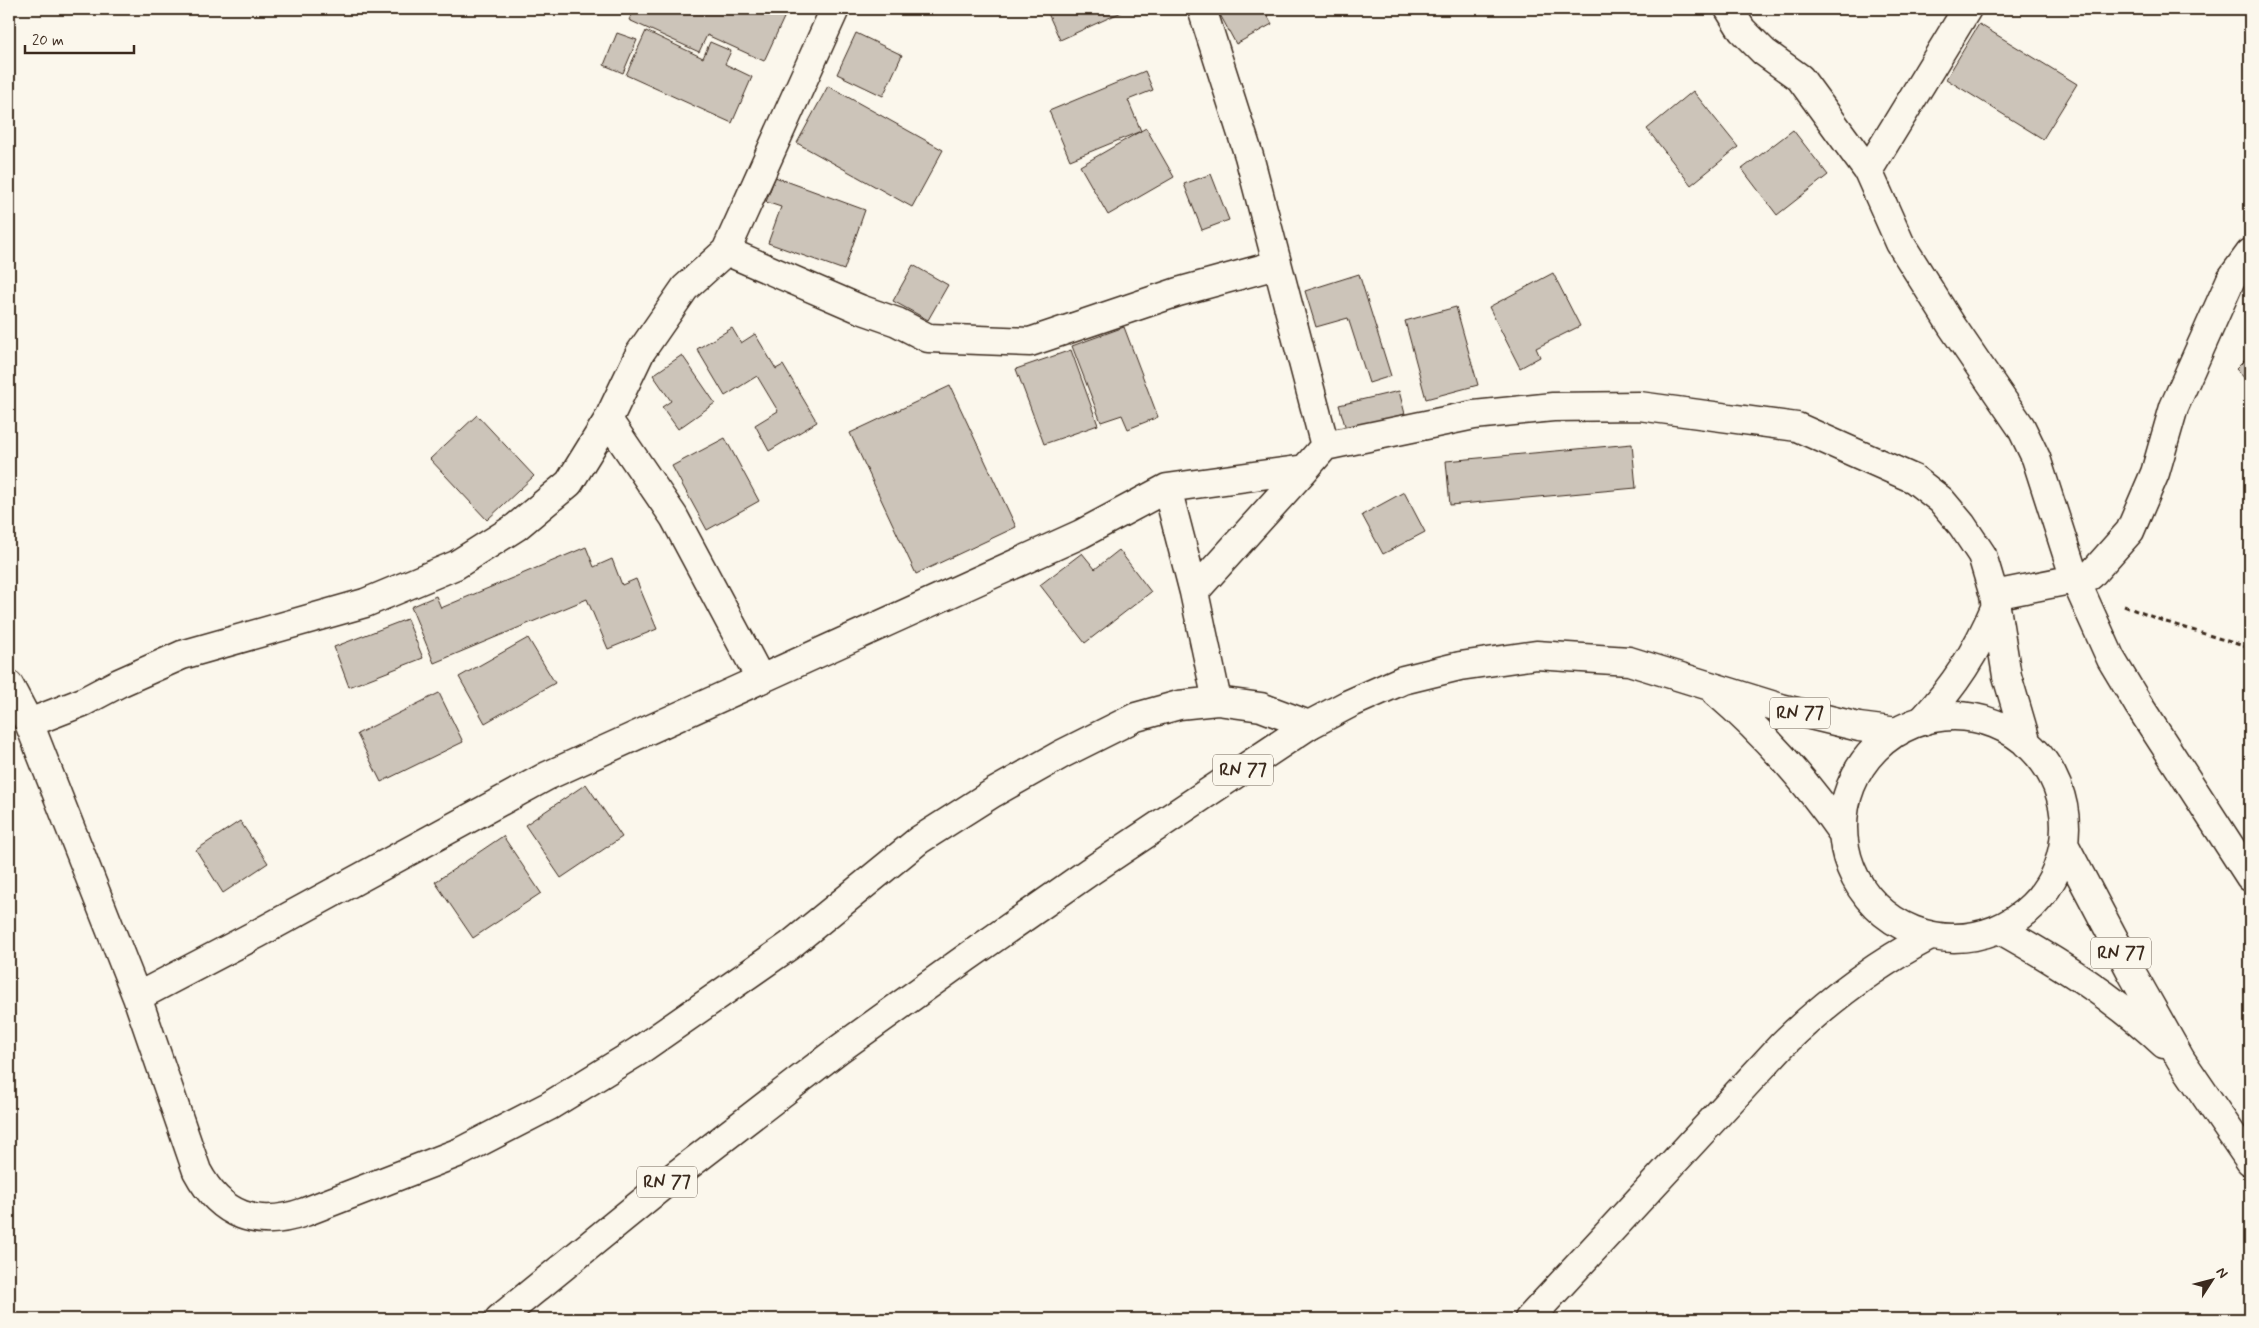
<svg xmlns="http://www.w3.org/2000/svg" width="2259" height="1328" font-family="Mynerve,sans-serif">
	<rect width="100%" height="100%" fill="#fbf7ec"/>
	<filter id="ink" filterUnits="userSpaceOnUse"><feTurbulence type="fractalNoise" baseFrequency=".02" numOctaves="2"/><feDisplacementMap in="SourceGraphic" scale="10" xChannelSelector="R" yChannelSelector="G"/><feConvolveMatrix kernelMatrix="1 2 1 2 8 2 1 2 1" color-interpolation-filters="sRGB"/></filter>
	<g filter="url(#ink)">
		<path fill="#ccc4b9" stroke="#3b2a1e" d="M634 9H788L764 61 707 35 699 52 629 20Z
			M1046 9H1125L1126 10 1060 40Z
			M1217 9H1264L1272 24 1236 44Z
			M1762 9H1814L1763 12Z
			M1916 9H1929L1925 15Z
			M1979 24 2077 84 2043 139 1946 79Z
			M646 31 703 58 710 42 731 51 725 64 752 77 732 123 626 75Z
			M617 33 637 40 623 73 604 65Z
			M856 33 902 55 883 96 837 74Z
			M1145 71 1153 90 1128 100 1141 131 1070 160 1049 111Z
			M828 86 943 150 912 207 797 143Z
			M1693 91 1738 147 1691 185 1647 129Z
			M1146 128 1174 177 1108 215 1080 166Z
			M1793 130 1828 175 1777 215 1742 169Z
			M1211 174 1229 220 1202 230 1184 184Z
			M775 177 865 210 844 270 768 243 781 207 766 202Z
			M913 265 948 285 928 320 893 301Z
			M1553 273 1580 326 1536 348 1540 357 1520 368 1489 307Z
			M1359 274 1391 376 1369 383 1348 318 1316 327 1305 291Z
			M1456 307 1478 385 1426 399 1405 321Z
			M1124 327 1158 417 1128 429 1122 415 1101 422 1072 346Z
			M732 328 741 343 755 334 776 369 783 365 817 422 769 451 755 425 778 411 757 376 725 396 697 349Z
			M1071 350 1098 425 1044 444 1016 369Z
			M682 355 715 403 678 429 662 407 671 401 653 375Z
			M2246 359 2250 363V384L2236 369Z
			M950 386 1016 527 916 574 850 433Z
			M1399 391 1405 414 1346 429 1339 405Z
			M477 415 534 476 487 520 430 459Z
			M725 438 759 501 707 530 672 466Z
			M1632 444 1636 488 1450 505 1446 461Z
			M1404 492 1425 532 1383 554 1362 515Z
			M586 547 594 567 612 559 622 585 636 579 657 629 608 649 587 599 434 663 411 607 436 596 441 608Z
			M1119 550 1151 592 1085 643 1040 585 1082 553 1095 569Z
			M407 619 423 658 349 687 334 647Z
			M528 638 555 683 485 723 459 677Z
			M439 693 463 742 381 782 357 734Z
			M586 784 622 837 561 878 525 825Z
			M240 821 268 863 223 893 196 850Z
			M503 836 541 893 473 938 435 882Z"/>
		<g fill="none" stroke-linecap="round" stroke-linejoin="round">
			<defs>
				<path id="street" d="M1202 9 1249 156 1325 446
					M1729 9 1742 30 1764 52 1800 78 1868 171 1900 243 1952 326 2021 427 2036 458 2075 579 2111 659 2138 704 2250 877
					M1868 171 1967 9
					M726 251 860 309 897 322 928 338 1030 342 1178 292 1276 265
					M608 420 674 517 760 678
					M1167 488 1194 592 1217 701
					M1194 592 1305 469
					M1994 595 2090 576 2130 531 2155 473 2174 407 2231 279 2250 253
					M9 685 29 723 137 997 197 1171C221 1216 257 1229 305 1212L460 1152 549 1106 637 1052 789 946 919 840 993 793 1062 754 1136 717 1179 705 1217 701 1261 707 1309 725
					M1922 721C1955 685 1976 653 1995 608
					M29 723 83 702 119 683 182 655 365 603 456 565 516 527 569 483 608 420 640 353 685 288 726 251 835 9
					M137 997 257 934 547 776 1081 534 1167 488 1305 469 1325 446 1474 415 1553 407 1639 406 1797 427 1914 479 1941 500 1962 525 1982 555 1994 595 2007 676 2027 744"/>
				<path id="primary" d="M1716 692C1765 734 1806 781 1843 834
					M1843 827a111 111 0 1 1 222 0a111 111 0 1 1-222 0Z
					M2064 844 2133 975 2181 1060 2250 1161
					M1999 929C2058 962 2114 997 2164 1044
					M499 1319 672 1178 838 1050 966 958 1089 872 1309 725 1349 704 1403 680 1460 666 1536 655 1629 661 1781 708 1859 727 1898 732"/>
				<path id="highway" d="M1529 1319 1783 1044C1828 1000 1875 965 1930 936"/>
			</defs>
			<use href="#street" stroke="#3b2a1e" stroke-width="31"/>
			<use href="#primary" stroke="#3b2a1e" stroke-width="31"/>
			<use href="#highway" stroke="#3b2a1e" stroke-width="31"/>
			<path stroke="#3b2a1e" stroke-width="3" stroke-dasharray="5 4" stroke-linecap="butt" d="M2124 606 2163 621 2250 648"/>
			<use href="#street" stroke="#fbf7ec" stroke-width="28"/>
			<use href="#primary" stroke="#fbf7ec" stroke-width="28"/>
			<use href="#highway" stroke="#fbf7ec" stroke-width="28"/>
		</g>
	</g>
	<g text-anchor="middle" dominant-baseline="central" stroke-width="4" stroke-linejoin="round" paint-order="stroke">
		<g fill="#fbf7ec" stroke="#75685c" stroke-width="1">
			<rect x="1770" y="697.5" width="60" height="31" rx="4"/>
			<rect x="1213" y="754.5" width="60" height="31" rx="4"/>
			<rect x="2091" y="937.5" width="60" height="31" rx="4"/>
			<rect x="637" y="1166.5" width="60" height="31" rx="4"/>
		</g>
		<g font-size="18" font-weight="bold" fill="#3b2a1e">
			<text x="1800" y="713">RN 77</text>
			<text x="1243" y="770">RN 77</text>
			<text x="2121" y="953">RN 77</text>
			<text x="667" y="1182">RN 77</text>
		</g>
	</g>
	<rect width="2259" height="1328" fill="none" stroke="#fbf7ec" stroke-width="30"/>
	<rect x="15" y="15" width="2229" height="1298" fill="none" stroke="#3b2a1e" stroke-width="2" filter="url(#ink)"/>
	<g transform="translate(2212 1280) rotate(54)" stroke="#fbf7ec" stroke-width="4" paint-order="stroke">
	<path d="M0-4L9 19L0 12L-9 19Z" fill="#3b2a1e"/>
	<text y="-8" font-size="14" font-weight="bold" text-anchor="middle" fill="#3b2a1e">N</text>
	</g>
	<path d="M25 45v8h109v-8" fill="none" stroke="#3b2a1e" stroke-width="2.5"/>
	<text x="32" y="45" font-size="15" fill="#3b2a1e" stroke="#fbf7ec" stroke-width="4" paint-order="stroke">20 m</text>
</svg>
